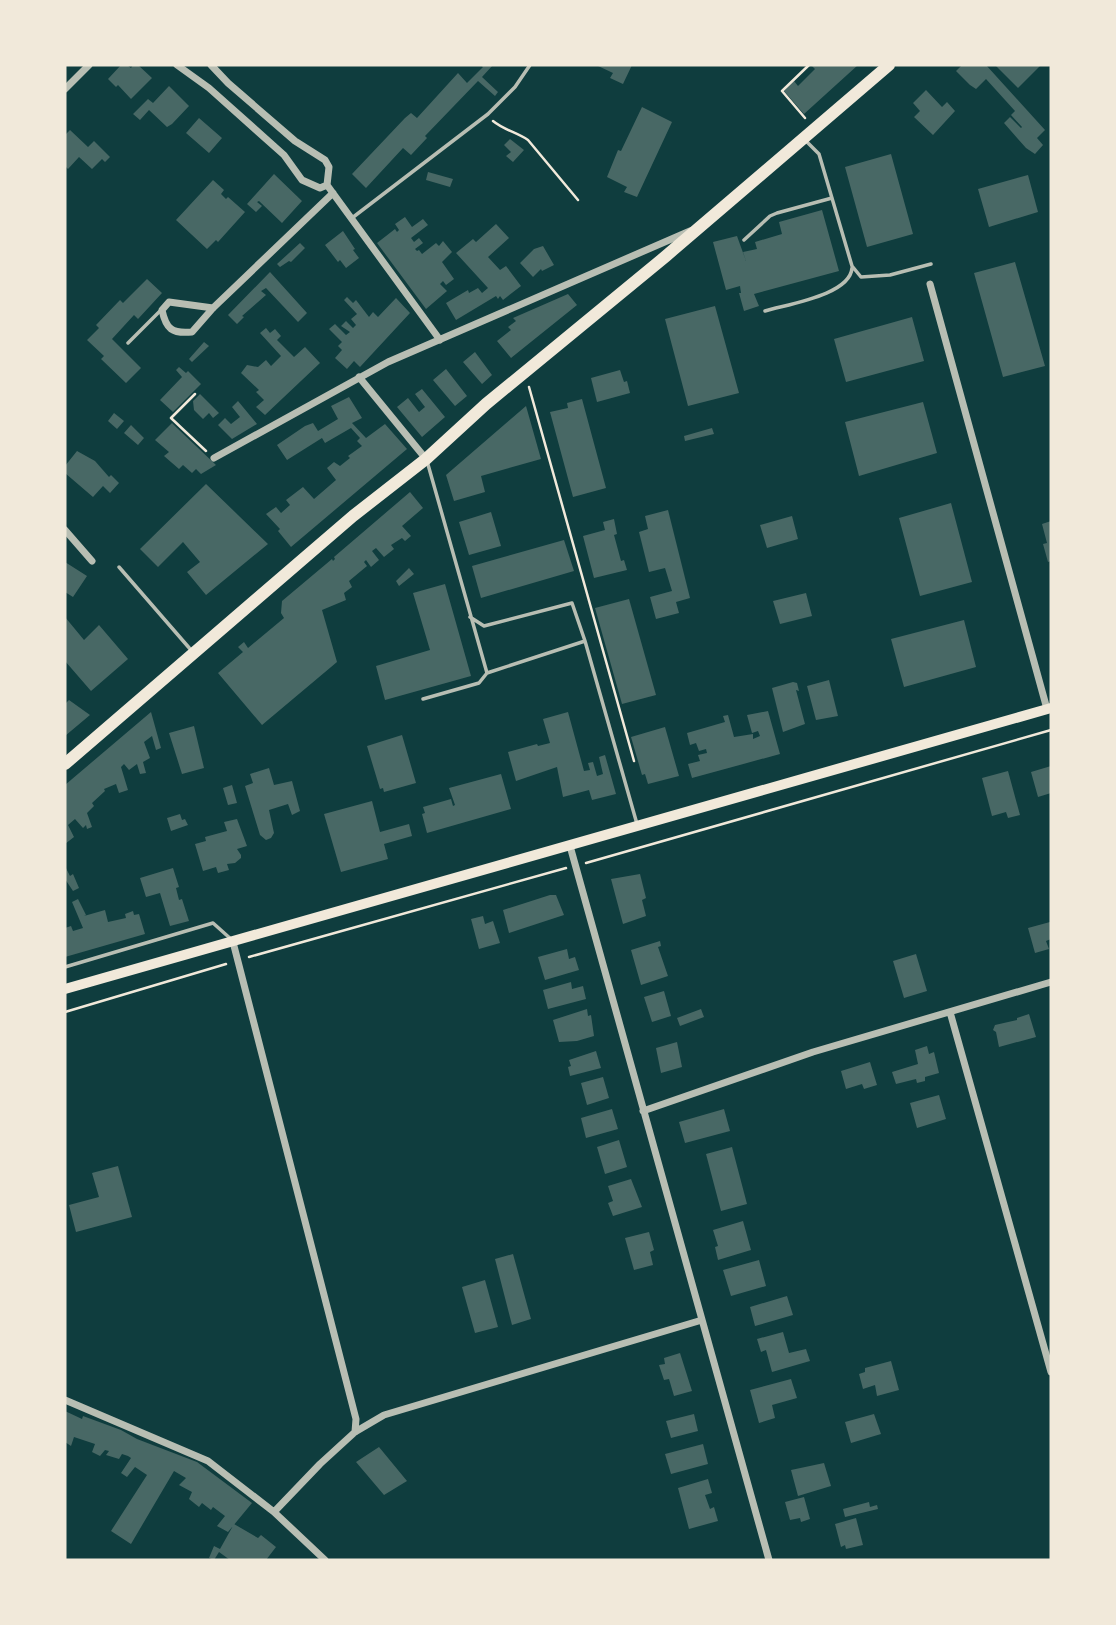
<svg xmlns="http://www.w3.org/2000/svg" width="1116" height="1625" font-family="'Zilla Slab',serif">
	<rect width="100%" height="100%" fill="#0f3d3e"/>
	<path fill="#486865" d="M121 65H127L131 68 133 65H138L152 78 131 99 118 85 116 87 108 79Z
		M480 65H493L482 77 498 92 495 96 478 81 425 136 427 138 411 155 403 148 366 188 352 174 405 118 411 113 417 118 458 73 467 83 483 67Z
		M596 65H632L623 84 610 78 613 73Z
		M814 65H858L804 114 784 91 794 81 798 86 815 69 812 66Z
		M962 65H986L1045 130 1037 138 1043 145 1035 154 1026 148 1004 123 1010 117 1021 128 1022 127 1011 115 1015 111 986 79 976 89 970 85 956 71Z
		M995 65H1039L1040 66 1018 88Z
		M169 86 189 106 172 124 167 127 149 110 140 120 133 114 148 99 153 103Z
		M926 90 942 107 947 102 955 111 933 135 914 117 920 111 913 103Z
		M642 107 672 122 637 197 624 192 627 187 607 177 618 150 621 151Z
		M199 118 222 138 209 153 186 133Z
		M70 130 88 147 94 141 110 157 105 162 102 159 92 169 79 157 68 169 65 166V135Z
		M510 139 524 150 513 162 506 156 511 152 504 145Z
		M891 154 913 234 867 247 845 167Z
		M428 172 453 179 450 187 426 180Z
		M274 174 302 201 282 223 259 201 257 202 262 206 256 212 247 204Z
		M1028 175 1038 212 989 227 978 189Z
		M213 180 224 190 221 194 226 199 228 197 245 212 218 242 216 240 207 249 176 220Z
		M822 210 839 271 754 294 759 306 744 311 739 293H741L740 286 726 290 713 242 737 236 746 261 743 252 757 249 755 242 782 234 779 222Z
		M405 217 412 227 423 219 428 225 411 238 414 242 419 238 423 243 415 249 417 251 419 250 422 254 436 243 439 246 443 241 452 252 442 262 454 279 446 285 443 281 440 284 447 291 426 309 377 243 395 229 397 232 399 230 395 224Z
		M496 224 509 238 488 257 500 270 506 266 521 286 503 300 500 296 498 299 496 296 456 320 446 303 468 290 469 293 478 288 482 293 488 288 456 253 473 239 476 242Z
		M343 231 355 249 353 250 359 258 346 268 340 260 338 262 325 245Z
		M300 243 305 248 291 262 289 261 280 267 277 264Z
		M543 246 554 265 542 271 541 269 533 277 520 263 534 249Z
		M1015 262 1045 366 1003 377 974 273Z
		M270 272 307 313 298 322 266 288 261 291 266 295 242 316 244 317 237 324 228 315Z
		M147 279 162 293 138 319 134 315 112 339 141 368 126 383 101 359 104 356 87 340 99 328 96 325 120 300 123 303Z
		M568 294 577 305 511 358 497 341 511 330 508 327 516 321 513 318Z
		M347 297 353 303 356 300 369 317 373 312 378 317 396 298 410 313 360 367 354 361 347 369 335 358 342 350 338 346 342 342 329 329 335 324 346 335 350 332 341 326 346 321 353 328 356 325 351 319 357 314 344 300Z
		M715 306 739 393 688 406 665 319Z
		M912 317 924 361 846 382 834 339Z
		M266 328 270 333 275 329 281 336 277 340 294 357 305 347 320 363 265 415 256 407 264 400 256 392 259 390 241 373 247 365 258 367 266 360 271 366 281 356 260 333Z
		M204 342 209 346 192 362 189 359Z
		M475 352 492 375 482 384 463 362Z
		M179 367 186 373 188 371 201 384 173 412 160 400 182 377 176 370Z
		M446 369 467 396 455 406 433 380Z
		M620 370 624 382 627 381 630 393 597 402 591 378Z
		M422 389 445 417 422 437 397 407 408 398 419 412 425 407 415 394Z
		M200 394 219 413 213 418 209 413 203 419 194 410 193 401Z
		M349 397 362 418 352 423 366 438 385 424 407 449 291 547 278 531 280 529 266 514 276 507 281 513 290 505 286 500 303 487 314 499 336 480 327 468 334 462 340 466 350 458 348 456 362 446 357 441 360 438 351 428 325 443 322 438 287 460 277 445 305 426 313 423 318 431 338 419 331 406Z
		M582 399 606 488 573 497 550 412 568 408 567 403Z
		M238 401 257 424 232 439 218 425 225 418 231 424 240 417 232 407Z
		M923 402 937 453 859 476 845 422Z
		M526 406 541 459 481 476 485 492 454 501 446 475Z
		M114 413 124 421 117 429 108 421Z
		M172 423 177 428 216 465 201 474 196 469 192 473 183 465 179 469 164 456 169 452 155 440Z
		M131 425 144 438 138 445 124 433Z
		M712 428 714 434 685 441 684 436Z
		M77 451 95 461 109 477 111 475 119 483 110 493 103 486 93 497 65 473V466Z
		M206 484 268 544 206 595 187 572 200 562 183 542 158 567 140 549Z
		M410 492 423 508 402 526 411 536 405 541 402 538 391 545 394 549 384 557 376 548 372 551 379 560 371 567 366 560 364 562 367 566 349 581 352 587 344 593 346 600 322 610 337 662 262 725 218 673 243 652 238 647 244 642 248 648 284 618 281 613 282 601 332 559 333 561 335 559 334 557Z
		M951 503 972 582 920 596 899 518Z
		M668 510 690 598 676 602 679 613 656 619 650 597 672 591 665 568 649 572 639 532 648 529 645 516Z
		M491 512 501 546 469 555 459 522Z
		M792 516 798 539 767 548 760 525Z
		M614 519 617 534 614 535 621 561 624 560 627 570 594 578 583 536 605 530 603 522Z
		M1051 521V561L1048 562 1043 544 1047 543 1042 524Z
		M564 540 574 571 481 598 472 566Z
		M65 562 87 576 73 597 65 592Z
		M409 568 414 574 399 586 396 581Z
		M445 584 471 676 385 700 376 666 430 650 413 593Z
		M806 593 812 616 780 624 773 601Z
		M629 599 656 695 622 704 595 608Z
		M65 617 84 640 99 625 128 659 91 691 65 661Z
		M964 620 976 667 904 687 891 639Z
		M829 680 838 716 816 720 807 686Z
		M793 682 797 683 799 691 796 690 805 724 783 732 772 688Z
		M69 700 90 715 65 736V704Z
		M768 711 780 754 692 778 688 764 700 761 698 755 707 753 706 749 699 751 696 743 690 745 687 733 725 722 723 716 728 715 734 737 753 734V739L760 736 758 731 752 733 747 715Z
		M151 712 161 748 156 750 152 736 144 742 150 758 143 762 146 773 140 774 137 764 129 770 124 764 121 767 128 790 119 793 116 784 104 789 105 791 92 803 94 806 87 813 92 827 87 829 86 825 83 828 75 819 68 825 74 837 65 844V785Z
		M568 712 584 771 590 770 588 763 593 762 597 776 603 774 599 757 605 755 616 794 592 800 589 790 563 797 557 767 516 781 508 752 537 744 538 746 550 743 543 719Z
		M194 726 204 768 182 774 169 733Z
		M665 727 679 776 648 784 645 774 642 775 631 737Z
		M402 735 416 783 384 792 383 788 380 789 367 746Z
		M1051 766V793L1038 797 1031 772Z
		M269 768 274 785 292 781 300 811 292 815 288 804 269 810 274 833 271 838 266 840 260 835 245 786 253 783 250 774Z
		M1008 771 1020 815 1008 818 1006 812 992 816 982 778Z
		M501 774 511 809 427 833 422 814 425 813 423 807 451 799 453 806 455 805 449 788Z
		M232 785 237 803 228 805 223 788Z
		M372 801 380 832 409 824 412 836 384 844 388 859 341 872 324 814Z
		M180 814 182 820 185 819 188 825 171 831 167 818Z
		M237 819 247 846 237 849 241 855V858L235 863 227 864 229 870 218 873 216 867 203 871 195 844 206 841 205 837 227 831 224 822Z
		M65 866 70 876 73 874 79 888 73 891 65 879Z
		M173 868 179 887 176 888 179 900 182 899 189 921 170 926 160 893 146 897 140 878Z
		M640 874 646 898 642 900 646 916 623 924 611 879Z
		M550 895H556L564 915 509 933 503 910Z
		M78 899 86 915 84 916 105 910 108 922 126 918 125 914 133 911 134 915 139 914 145 934 65 957V928L71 926 73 931 83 928 72 902Z
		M483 916 485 924 493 921 500 943 479 949 471 919Z
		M1050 922 1051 939 1046 941 1049 949 1035 953 1028 928Z
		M660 941 661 946 658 947 668 976 641 985 631 950Z
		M567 949 569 959 575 957 579 970 545 980 538 957Z
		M916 954 927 991 904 998 893 961Z
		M571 982 572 989 583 986 586 999 548 1009 543 990Z
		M664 991 671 1016 652 1022 644 997Z
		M587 1009 588 1016 591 1015 594 1036 577 1041 559 1042 553 1020Z
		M701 1009 704 1017 680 1026 677 1018Z
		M1029 1014 1036 1037 999 1047 996 1032 993 1030 995 1025 1017 1020V1018Z
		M677 1042 682 1067 661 1073 656 1048Z
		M927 1046 929 1054 934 1052 939 1073 925 1077V1081L917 1083 916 1079 896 1084 892 1072 918 1064 915 1050Z
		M596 1051 601 1068 570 1076 568 1067 571 1066 569 1060Z
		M870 1062 877 1085 864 1089 862 1084 846 1089 841 1071Z
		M603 1077 609 1098 587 1105 581 1083Z
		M939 1095 946 1119 917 1128 910 1103Z
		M612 1109 618 1129 586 1138 581 1118Z
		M724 1109 730 1131 685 1143 679 1122Z
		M619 1140 627 1167 605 1174 597 1147Z
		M732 1147 747 1204 721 1211 706 1154Z
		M118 1166 132 1217 76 1232 69 1205 99 1197 92 1173Z
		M631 1179 642 1207 613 1216 608 1203 613 1201 608 1186Z
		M743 1221 751 1250 718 1260 715 1247 718 1246 713 1230Z
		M649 1232 654 1250 650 1252 653 1265 634 1270 625 1238Z
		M513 1254 531 1319 512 1325 495 1259Z
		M759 1260 766 1286 731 1296 723 1270Z
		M485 1280 498 1327 475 1333 462 1287Z
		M787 1296 793 1315 755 1326 750 1307Z
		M783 1332 789 1353 806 1349 810 1361 772 1372 766 1350 761 1352 757 1339Z
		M680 1353 692 1391 674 1396 669 1379 664 1380 659 1365 665 1364 664 1358Z
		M891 1361 899 1390 877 1396 875 1385 863 1389 859 1374 865 1372V1368Z
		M791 1379 797 1398 772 1405 775 1418 759 1423 750 1390Z
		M65 1411 82 1419 83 1416 121 1430 137 1439 197 1462 252 1503 228 1532 217 1526 225 1516 213 1507 211 1510 202 1503 199 1507 189 1499 192 1492 179 1485 186 1478 174 1471 131 1544 111 1531 147 1475 135 1467 127 1477 121 1473 131 1458 128 1456 122 1454 119 1459 106 1455 109 1451 105 1450 100 1456 92 1452 95 1444 74 1437 71 1446 65 1442Z
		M694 1414 698 1431 671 1438 666 1421Z
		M874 1414 881 1434 851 1443 845 1422Z
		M703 1444 708 1464 671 1474 665 1454Z
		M379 1447 407 1481 384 1495 356 1462Z
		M824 1463 831 1486 798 1496 791 1470Z
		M708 1479 712 1493 705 1495 710 1509 714 1507 718 1521 689 1529 678 1488Z
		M804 1497 810 1519 801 1522 800 1518 790 1520 785 1502Z
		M869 1502 870 1507 877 1505 878 1509 845 1517 843 1509Z
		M856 1518 863 1545 846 1549 845 1545 841 1547 835 1524Z
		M234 1524 258 1538 261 1535 276 1547 266 1560H230L219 1552 214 1560 209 1558 214 1546 220 1549Z"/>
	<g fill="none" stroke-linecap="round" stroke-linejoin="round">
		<path stroke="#f1e9da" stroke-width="2.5" d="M805 118 782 91 809 65
			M493 121C504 130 516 132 528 140L578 200
			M529 387 634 761
			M195 394 171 418 206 451
			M586 863 1051 730
			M249 957 566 868
			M65 1012 226 964"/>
		<path stroke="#b8beb3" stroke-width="3.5" d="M806 141 819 154 852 266 861 277 890 275 931 264
			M352 218 488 114 515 87 530 65
			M744 240 770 216 777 213 832 198
			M765 311C788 304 850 295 852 268
			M128 343 160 311
			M427 461 487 673 585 641 572 603 484 626 470 617
			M119 567 191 650
			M585 641 637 824
			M423 699 479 683 487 673
			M65 967 213 923 232 940"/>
		<path stroke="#b8beb3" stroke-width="7" d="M177 65 209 88 284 155 302 180 320 188 327 185
			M211 65 228 83 295 141 325 160 329 167 327 185 440 340
			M65 89 89 65
			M930 284 1047 709
			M213 308 169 302 162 310C166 329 172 334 192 332L213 308 333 193
			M359 377 426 459
			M214 458 388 362 690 231
			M65 530 92 561
			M570 846 769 1560
			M233 942 356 1419 355 1432
			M950 1012 1051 1372
			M643 1111 813 1052 1051 982
			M65 1400 208 1461 274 1512 325 1560
			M274 1512 320 1464 355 1432 384 1415 702 1320"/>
		<path stroke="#f1e9da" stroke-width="10" d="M65 989 1051 708"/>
		<path stroke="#f1e9da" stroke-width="12" d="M65 764 353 516 426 459 486 404 666 256 889 65"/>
	</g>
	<rect width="1116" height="1625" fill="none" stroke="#f1e9da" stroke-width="133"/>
</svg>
